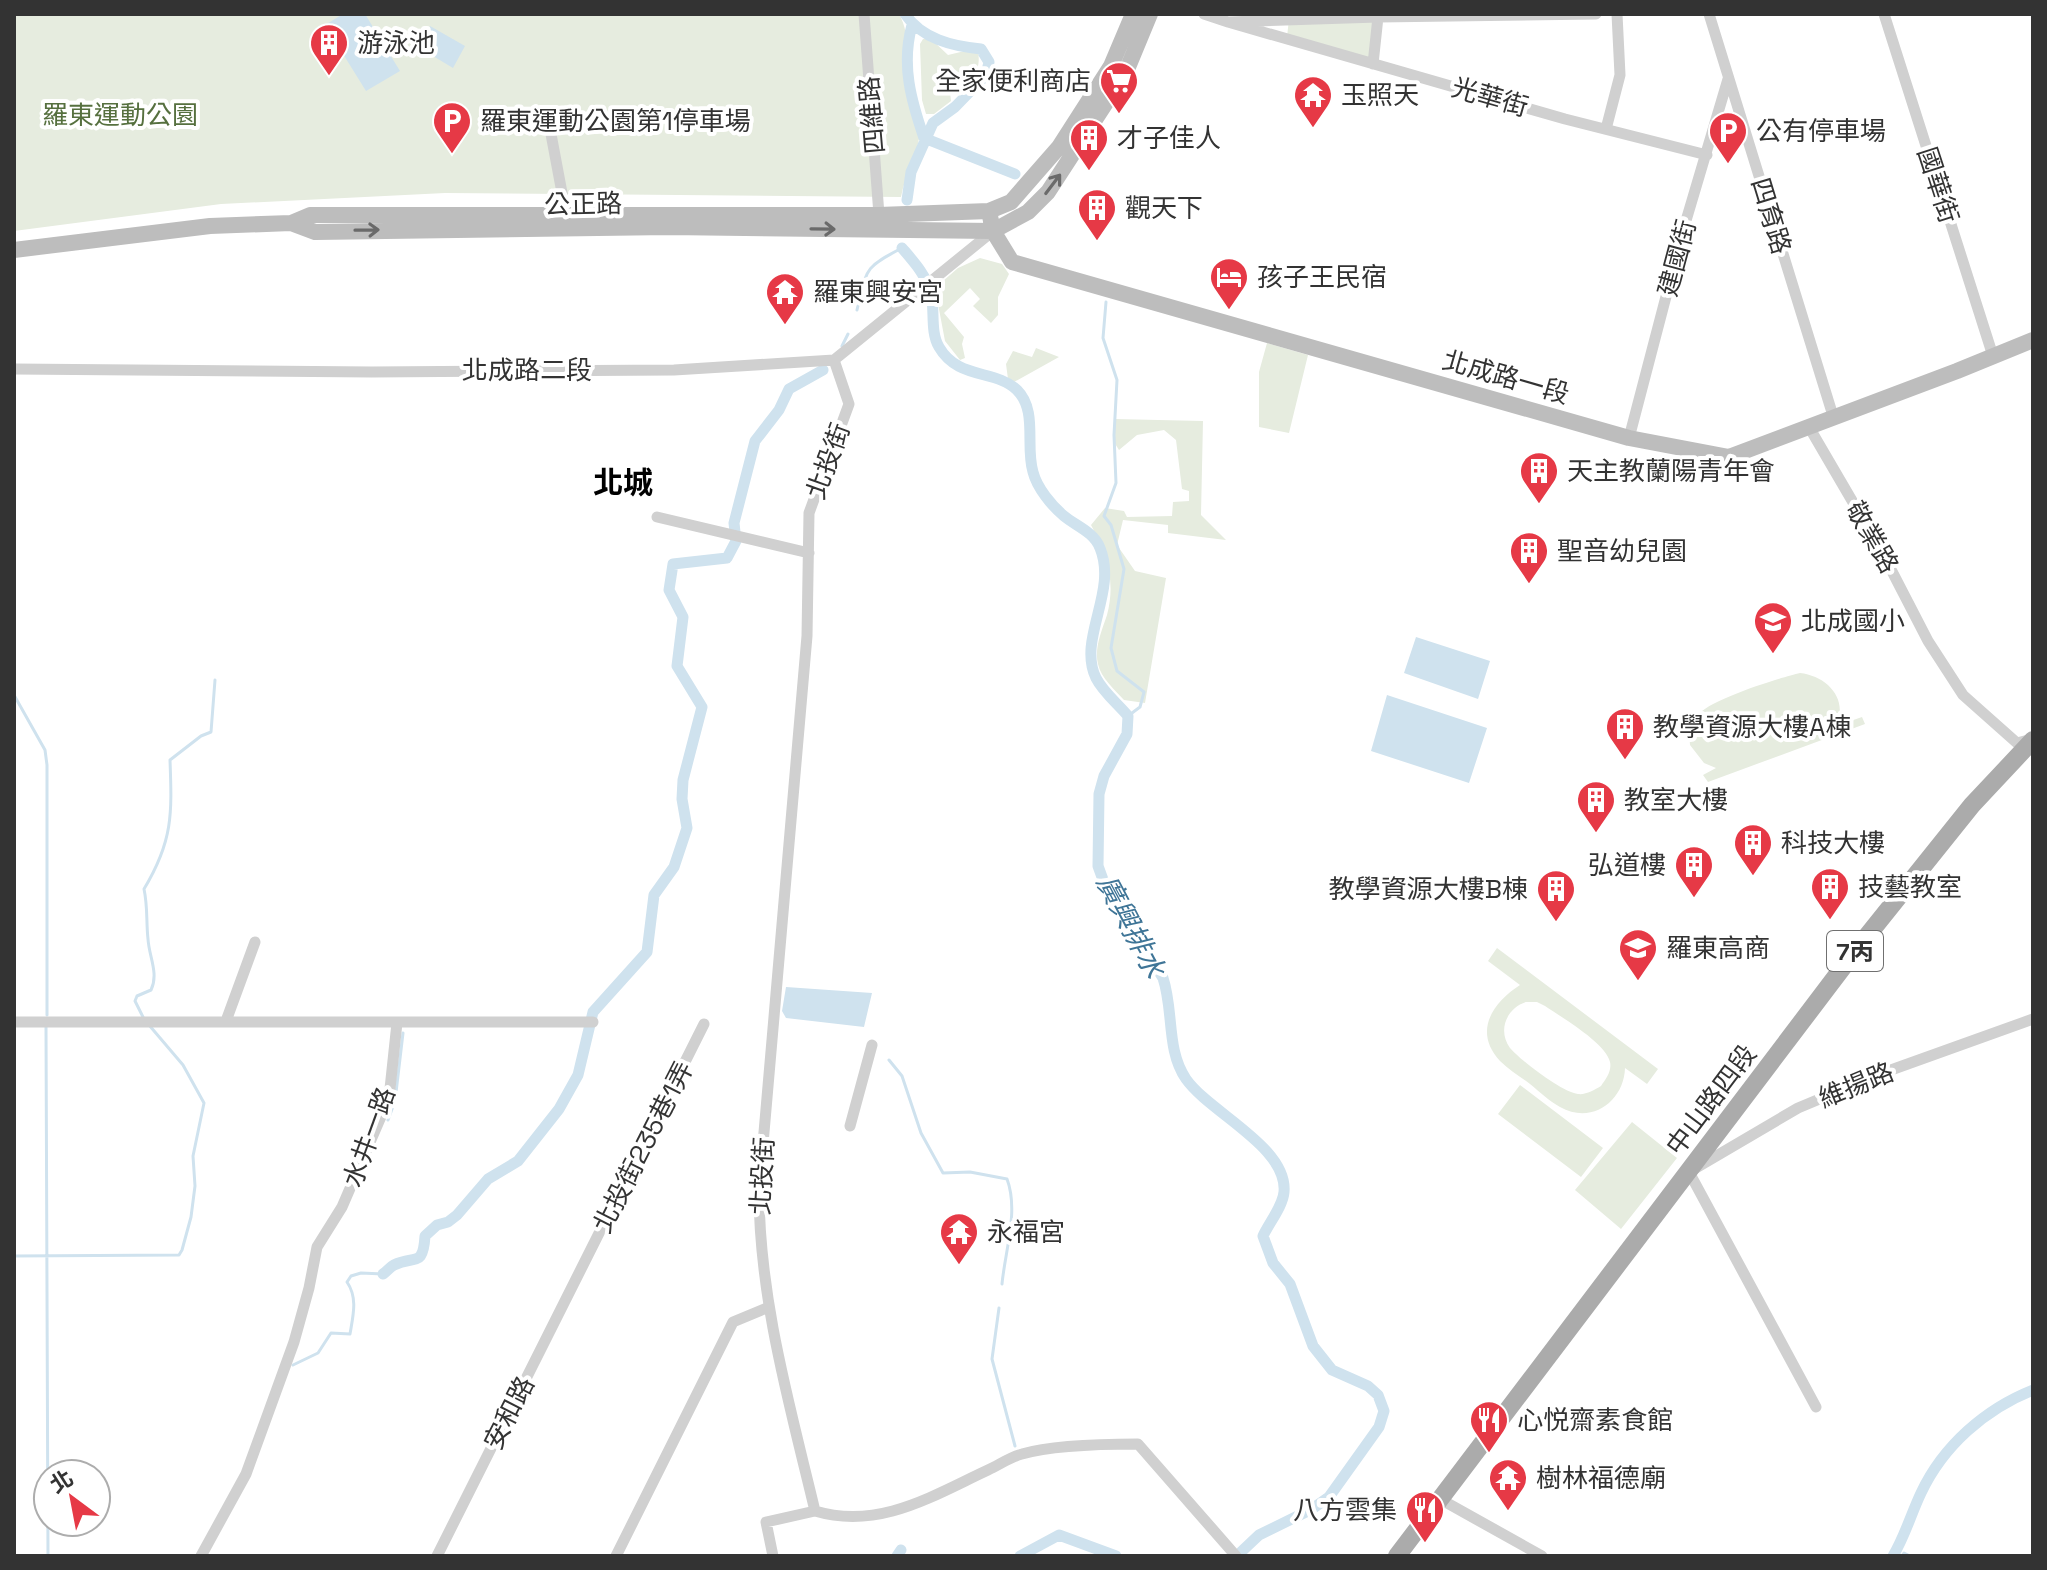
<svg xmlns="http://www.w3.org/2000/svg" width="2047" height="1570" font-family="'Space Grotesk','Noto Sans TC',sans-serif">
	<rect width="100%" height="100%" fill="#fff"/>
	<path fill="#e6ecdf" fill-rule="evenodd" d="M14 14H899C914 41 902 66 909 94 912 105 921 119 920 130 919 153 905 174 901 197L445 193 221 204 14 231Z
		M1378 17 1373 64 1287 37 1289 19Z
		M923 39H931L948 55 969 50 978 53C981 62 975 85 964 90 962 91 952 92 950 92L951 101 934 114H926L922 100 920 44Z
		M980 258 1002 264 1009 274 998 297V315L991 323 973 306 980 299 970 288 944 313 964 337 962 344 965 358 960 360 945 341 935 288 958 268Z
		M1267 343 1308 355 1289 433 1259 427V372Z
		M1036 348 1059 357 1014 382 1008 379 1006 364 1013 351 1032 357Z
		M1114 419 1203 421 1201 515 1226 540 1168 533V525L1123 520 1117 545 1135 571 1166 578 1145 703 1124 700C1115 690 1101 678 1098 664 1094 648 1102 630 1107 615 1116 581 1107 555 1091 525L1105 508 1124 511 1127 517 1172 516 1173 502 1189 501V491L1182 489 1176 440 1164 430 1137 435 1119 450 1114 442Z
		M1800 673C1827 676 1849 699 1836 726L1862 717 1865 724 1708 782 1703 775 1716 768 1704 763 1690 745C1689 734 1690 725 1697 716 1708 700 1779 678 1800 673Z
		M1497 948 1658 1069 1647 1084 1625 1068C1624 1101 1592 1125 1560 1107 1549 1101 1540 1092 1530 1084 1521 1077 1509 1070 1500 1061 1473 1032 1492 1003 1520 985L1488 961ZM1526 1002H1537L1545 1006C1561 1017 1606 1043 1610 1062 1612 1071 1606 1079 1601 1086 1594 1090 1586 1095 1578 1094 1563 1093 1519 1059 1510 1048 1497 1030 1507 1008 1526 1002Z
		M1520 1085 1603 1148 1581 1177 1498 1114Z
		M1632 1122 1677 1158 1621 1229 1575 1190Z"/>
	<path fill="#cfe2ee" d="M343 14H365L400 71 366 91 325 25Z
		M430 26 465 46 453 68 418 47Z
		M1416 637 1490 661 1478 699 1404 673Z
		M1387 695 1487 728 1469 783 1371 751Z
		M786 987 872 993 864 1027 786 1018 782 1011Z"/>
	<g fill="none" stroke-linecap="round" stroke-linejoin="round">
		<path stroke="#cfe2ee" stroke-width="3" d="M1106 302 1103 338 1117 380 1114 435 1116 483 1104 516 1111 525 1124 569 1111 648 1117 671 1144 692 1140 707 1128 716
			M857 310C867 269 863 268 902 248
			M842 346 848 334
			M14 695 45 750 47 765V1015
			M144 1019 135 1001 137 996 151 990C159 973 149 957 148 939 146 921 148 908 144 889 173 841 172 814 170 760L201 736 211 732 215 680
			M46 1027 48 1556
			M889 1060 902 1076 921 1133 943 1173 970 1172 1007 1179C1019 1211 1005 1251 1002 1284
			M388 1120 395 1101 403 1033
			M14 1256 179 1255 182 1250 191 1217 195 1186 193 1156 204 1103 183 1065 149 1025
			M999 1308 992 1359 1015 1446
			M293 1365 318 1353 331 1333 350 1334C353 1316 358 1298 347 1282L351 1276 361 1273 383 1274
			M1902 1556 1904 1553 1910 1556"/>
		<path stroke="#cfe2ee" stroke-width="11" d="M905 14C922 39 952 46 981 49L989 62 986 75 955 107 933 123 911 172 907 200
			M912 25C901 65 911 100 924 138L1015 174
			M902 248C914 262 926 275 931 293 935 310 930 332 939 347 958 380 995 369 1017 390 1038 411 1025 446 1033 472 1037 488 1052 506 1064 516 1076 526 1094 532 1100 548 1118 592 1077 639 1096 678 1103 692 1118 704 1128 716L1127 734 1104 776 1099 794 1098 866 1106 888 1163 978C1174 1011 1166 1050 1186 1079 1210 1113 1288 1147 1284 1192 1283 1206 1269 1223 1263 1236L1273 1263 1290 1284 1313 1346 1332 1370 1368 1386 1378 1395 1384 1411 1379 1427 1329 1497 1312 1509 1259 1535 1241 1552
			M383 1274C387 1271 390 1267 394 1265 415 1255 423 1268 425 1236L437 1225 448 1222 457 1215 488 1179 518 1161 559 1109 578 1075 593 1012 647 952 654 895 674 867 687 828 682 799 683 780 702 707 677 666 683 617 669 590 673 564 727 558 736 541 734 523 755 441 779 410 789 389 823 370
			M897 1556 901 1550
			M1020 1556 1059 1535 1116 1556
			M1893 1556C1905 1536 1911 1514 1921 1493 1943 1446 1985 1409 2033 1390"/>
		<path stroke="#d0d0d0" stroke-width="11" d="M864 14 879 215
			M1204 14 1228 22 1378 17 1596 14
			M1709 14 1834 419
			M1884 14 1993 356
			M1228 22 1565 119 1707 155
			M1373 64 1378 17
			M1606 129 1620 75 1617 14
			M551 134 563 198 564 220
			M834 360 849 404 809 513 807 636 759 1190C759 1299 790 1406 815 1511 879 1530 932 1496 988 1470 999 1465 1010 1457 1022 1454 1053 1445 1104 1444 1138 1444L1236 1556
			M14 369 372 372 674 370 834 360 993 231
			M1809 427 1882 552 1928 641 1963 695 2017 743 2032 739
			M1629 438 1685 224 1728 79
			M657 517 809 553
			M226 1021 255 942
			M14 1022H593
			M850 1126 872 1045
			M1816 1407 1689 1172 1798 1108 1877 1075 2033 1019
			M1440 1499 1542 1556
			M201 1556 246 1474 294 1342 309 1288 317 1247 342 1207 389 1098 397 1023
			M437 1556 704 1024
			M616 1556 733 1322 769 1307
			M773 1556 766 1522 815 1511"/>
		<path stroke="#bdbdbd" stroke-width="16" d="M989 211 993 231 1012 262 1629 438 1729 457 1957 371 2033 340
			M291 223 315 232 669 227 993 231 1028 212 1048 192 1126 72 1150 14
			M14 250 210 226 291 223 310 215H879L989 211 1011 202 1059 147 1111 66 1133 14"/>
		<path stroke="#ababab" stroke-width="18" d="M1397 1556 1859 946 1972 805 2033 740"/>
	</g>
	<defs><path id="oneway-shaft" d="M-6 0H5M1.5-3L5.5 0L1.5 3" fill="none" stroke-width="1.6" stroke-linecap="round" stroke-linejoin="round" transform="scale(2)"/></defs>
	<g stroke="#6a6a6a">
		<use href="#oneway-shaft" transform="translate(1053 184) rotate(-53)"/>
		<use href="#oneway-shaft" transform="translate(823 229) rotate(1)"/>
		<use href="#oneway-shaft" transform="translate(367 230) rotate(-1)"/>
	</g>
	<defs>
		<symbol id="building-pin" viewBox="-11 -11 22 30"><path d="M0 17L-7.5 6A9.5 9.5 0 1 1 7.5 6Z" fill="#e63946" stroke="#fff"/><path d="M-4-6H4V6H1V3H-1V6H-4ZM-2.5-4.3h1.7v1.8h-1.7ZM.8-4.3h1.7v1.8H.8ZM-2.5-1h1.7V.8h-1.7ZM.8-1h1.7V.8H.8Z" fill="#fff"/></symbol>
		<symbol id="supermarket-pin" viewBox="-11 -11 22 30"><path d="M0 17L-7.5 6A9.5 9.5 0 1 1 7.5 6Z" fill="#e63946" stroke="#fff"/><path d="M-6-5.5h2.5l.6 2H6L4.5 2H-2.5L-4.4-4H-6ZM-1.5 3.2a1.3 1.3 0 1 0 .1 0ZM3 3.2a1.3 1.3 0 1 0 .1 0Z" fill="#fff"/></symbol>
		<symbol id="temple-pin" viewBox="-11 -11 22 30"><path d="M0 17L-7.5 6A9.5 9.5 0 1 1 7.5 6Z" fill="#e63946" stroke="#fff"/><path d="M0-6L5-2H3V0L6.5 2.5H4V6H1.5V3h-3V6H-4V2.5H-6.5L-3 0V-2H-5Z" fill="#fff"/></symbol>
		<symbol id="parking-pin" viewBox="-11 -11 22 30"><path d="M0 17L-7.5 6A9.5 9.5 0 1 1 7.5 6Z" fill="#e63946" stroke="#fff"/><path d="M-3.5-5.5H1a3.5 3.5 0 0 1 0 7H-1V5.5H-3.5ZM-1-3.4V-.6H.8a1.4 1.4 0 0 0 0-2.8Z" fill="#fff"/></symbol>
		<symbol id="hotel-pin" viewBox="-11 -11 22 30"><path d="M0 17L-7.5 6A9.5 9.5 0 1 1 7.5 6Z" fill="#e63946" stroke="#fff"/><path d="M-6-4.5h1.5V1H6V5H4.5V3h-9V5H-6ZM-4 0a1.8 1.8 0 1 1 3.6 0ZM.5 0V-2.5h3Q6-2.5 6 0Z" fill="#fff"/></symbol>
		<symbol id="school-pin" viewBox="-11 -11 22 30"><path d="M0 17L-7.5 6A9.5 9.5 0 1 1 7.5 6Z" fill="#e63946" stroke="#fff"/><path d="M0-5L7-2L0 1L-7-2ZM-4 1L0 2.5L4 1V4Q0 6-4 4Z" fill="#fff"/></symbol>
		<symbol id="restaurant-pin" viewBox="-11 -11 22 30"><path d="M0 17L-7.5 6A9.5 9.5 0 1 1 7.5 6Z" fill="#e63946" stroke="#fff"/><path d="M-5-6h1v4h1v-4h1v4h1v-4h1v5L-1.5 .5V6h-2V.5L-5-1ZM5-6V6H3V1.5H1.5Q1.5-4 5-6Z" fill="#fff"/></symbol>
	</defs>
	<g fill-rule="evenodd">
		<use href="#building-pin" x="307" y="21" width="44" height="60"/>
		<use href="#supermarket-pin" x="1097" y="59" width="44" height="60"/>
		<use href="#temple-pin" x="1291" y="73" width="44" height="60"/>
		<use href="#parking-pin" x="430" y="99" width="44" height="60"/>
		<use href="#parking-pin" x="1706" y="109" width="44" height="60"/>
		<use href="#building-pin" x="1067" y="116" width="44" height="60"/>
		<use href="#building-pin" x="1075" y="186" width="44" height="60"/>
		<use href="#hotel-pin" x="1207" y="255" width="44" height="60"/>
		<use href="#temple-pin" x="763" y="270" width="44" height="60"/>
		<use href="#building-pin" x="1517" y="449" width="44" height="60"/>
		<use href="#building-pin" x="1507" y="529" width="44" height="60"/>
		<use href="#school-pin" x="1751" y="599" width="44" height="60"/>
		<use href="#building-pin" x="1603" y="705" width="44" height="60"/>
		<use href="#building-pin" x="1574" y="778" width="44" height="60"/>
		<use href="#building-pin" x="1731" y="821" width="44" height="60"/>
		<use href="#building-pin" x="1672" y="843" width="44" height="60"/>
		<use href="#building-pin" x="1808" y="865" width="44" height="60"/>
		<use href="#building-pin" x="1534" y="867" width="44" height="60"/>
		<use href="#school-pin" x="1616" y="926" width="44" height="60"/>
		<use href="#temple-pin" x="937" y="1210" width="44" height="60"/>
		<use href="#restaurant-pin" x="1467" y="1398" width="44" height="60"/>
		<use href="#temple-pin" x="1486" y="1456" width="44" height="60"/>
		<use href="#restaurant-pin" x="1403" y="1488" width="44" height="60"/>
	</g>
	<g text-anchor="middle" dominant-baseline="central" stroke-width="8" stroke-linejoin="round" paint-order="stroke">
		<rect fill="#fff" stroke="#707070" stroke-width="2" x="1827" y="931" width="56" height="40" rx="6"/>
		<g font-size="24" font-weight="bold" fill="#333">
			<text x="1855" y="951">7丙</text>
		</g>
		<g font-size="26" fill="#333" stroke="#fff" text-anchor="start">
			<text x="357" y="43">游泳池</text>
			<text x="1091" y="81" text-anchor="end">全家便利商店</text>
			<text x="1341" y="95">玉照天</text>
			<text x="480" y="121">羅東運動公園第1停車場</text>
			<text x="1756" y="131">公有停車場</text>
			<text x="1117" y="138">才子佳人</text>
			<text x="1125" y="208">觀天下</text>
			<text x="1257" y="277">孩子王民宿</text>
			<text x="813" y="292">羅東興安宮</text>
			<text x="1567" y="471">天主教蘭陽青年會</text>
			<text x="1557" y="551">聖音幼兒園</text>
			<text x="1801" y="621">北成國小</text>
			<text x="1653" y="727">教學資源大樓A棟</text>
			<text x="1624" y="800">教室大樓</text>
			<text x="1781" y="843">科技大樓</text>
			<text x="1666" y="865" text-anchor="end">弘道樓</text>
			<text x="1858" y="887">技藝教室</text>
			<text x="1528" y="889" text-anchor="end">教學資源大樓B棟</text>
			<text x="1666" y="948">羅東高商</text>
			<text x="987" y="1232">永福宮</text>
			<text x="1517" y="1420">心悦齋素食館</text>
			<text x="1536" y="1478">樹林福德廟</text>
			<text x="1397" y="1510" text-anchor="end">八方雲集</text>
		</g>
		<g font-size="26" fill="#333" stroke="#fff">
			<text transform="translate(1490 97) rotate(16)">光華街</text>
			<text transform="translate(872 115) rotate(-95)">四維路</text>
			<text transform="translate(1938 185) rotate(72)">國華街</text>
			<text transform="translate(583 204) rotate(-1)">公正路</text>
			<text transform="translate(1771 216) rotate(73)">四育路</text>
			<text transform="translate(1677 258) rotate(-75)">建國街</text>
			<text x="527" y="370">北成路二段</text>
			<text transform="translate(1506 377) rotate(16)">北成路一段</text>
			<text transform="translate(828 461) rotate(-70)">北投街</text>
			<text transform="translate(1872 537) rotate(60)">敬業路</text>
			<text transform="translate(1856 1085) rotate(-22)">維揚路</text>
			<text transform="translate(1711 1100) rotate(-53)">中山路四段</text>
			<text transform="translate(369 1137) rotate(-70)">水井一路</text>
			<text transform="translate(643 1147) rotate(-63)">北投街235巷1弄</text>
			<text transform="translate(762 1176) rotate(-87)">北投街</text>
			<text transform="translate(509 1413) rotate(-63)">安和路</text>
		</g>
		<g font-size="26" fill="#56703f" stroke="#fff">
			<text x="120" y="115">羅東運動公園</text>
		</g>
		<g font-size="28" font-style="italic" fill="#3f7597" stroke="#fff">
			<text transform="translate(1131 926) rotate(62)">廣興排水</text>
		</g>
		<g font-size="30" font-weight="bold" fill="#000" stroke="#fff">
			<text x="623" y="482">北城</text>
		</g>
	</g>
	<rect width="2047" height="1570" fill="none" stroke="#333333" stroke-width="32"/>
	<g transform="translate(72 1498) rotate(328)"><circle r="38" fill="#ffffff" stroke="#adadad" stroke-width="2"/>
	<path d="M0-6L14 30L0 20L-14 30Z" fill="#e63946"/>
	<text y="-12" font-size="22" font-weight="bold" text-anchor="middle" fill="#333333">北</text>
	</g>
</svg>
